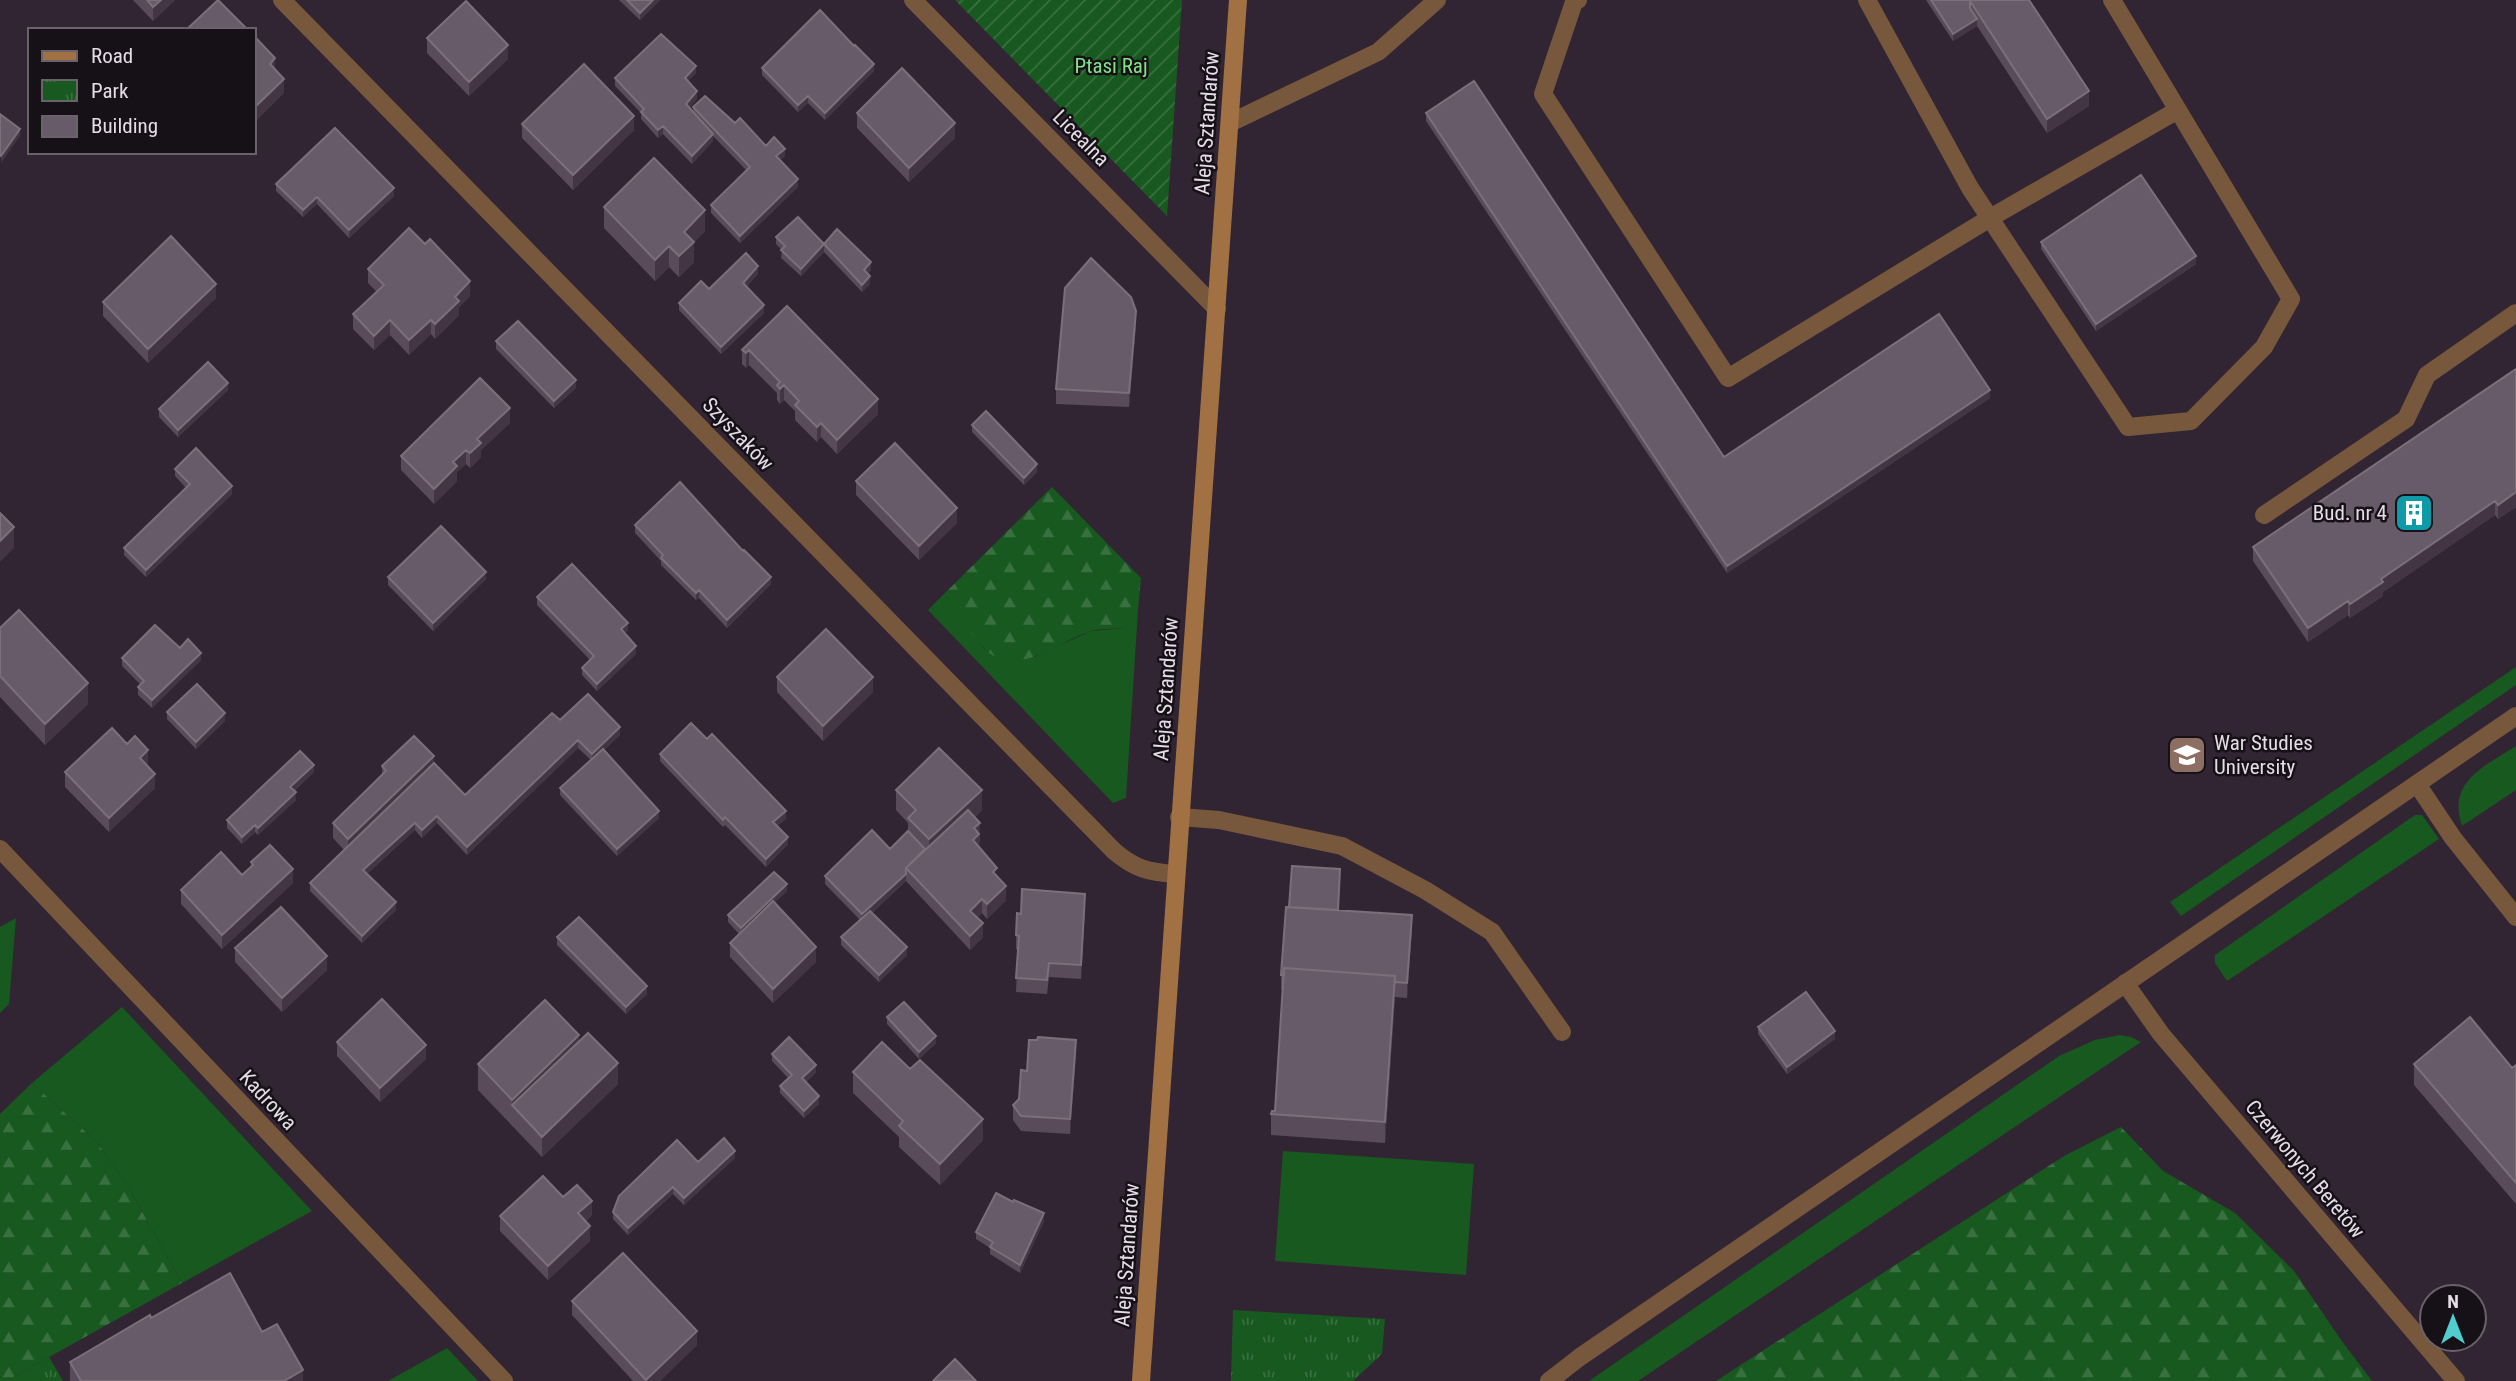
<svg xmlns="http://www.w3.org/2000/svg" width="2516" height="1381" font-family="'Roboto Condensed',sans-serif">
	<defs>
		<pattern id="forest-firs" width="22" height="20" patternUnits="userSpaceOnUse" patternTransform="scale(1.75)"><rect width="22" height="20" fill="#17591f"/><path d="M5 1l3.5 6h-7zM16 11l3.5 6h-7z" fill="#397040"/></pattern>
		<pattern id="park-tufts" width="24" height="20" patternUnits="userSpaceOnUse" patternTransform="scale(1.75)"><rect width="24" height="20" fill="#17591f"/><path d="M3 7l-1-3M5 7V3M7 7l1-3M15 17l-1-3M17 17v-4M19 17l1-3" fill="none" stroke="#397040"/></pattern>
		<pattern id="garden-furrows" width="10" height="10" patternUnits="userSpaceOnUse" patternTransform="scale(1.75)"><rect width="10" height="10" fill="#17591f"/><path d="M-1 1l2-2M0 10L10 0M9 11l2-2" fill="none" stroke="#397040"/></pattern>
	</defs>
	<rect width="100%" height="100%" fill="#322533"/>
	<path fill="#17591f" d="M945 593 984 649 1034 657 1091 631 1125 628 1138 610 1126 798 1113 803 928 610Z
		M2516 667V685L2181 916 2170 902Z
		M2516 746V790L2462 826C2447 781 2484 767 2516 746Z
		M2415 815H2422L2439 839 2227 981 2215 963V955Z
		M16 918 9 1004 0 1013V927Z
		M122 1007 312 1211 182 1283 126 1183 97 1142 32 1083Z
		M2120 1035 2131 1037 2141 1042 1638 1381H1589L2059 1056 2095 1040Z
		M1283 1151 1474 1164 1466 1275 1275 1261Z
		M447 1348 478 1381H388Z"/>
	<path fill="url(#forest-firs)" d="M1052 487 1141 578 1138 610 1126 628C1114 629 1099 628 1088 632 1057 643 1013 681 983 647 968 631 957 611 945 593Z
		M32 1083 97 1142 126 1183 182 1283 6 1381H0V1114Z
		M2121 1127 2163 1171 2235 1213 2294 1271 2341 1340 2372 1381H1716L2064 1156Z"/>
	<path fill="url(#park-tufts)" d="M1233 1310 1385 1319 1382 1354 1353 1381H1231Z
		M49 1357 63 1381H6Z"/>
	<path fill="url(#garden-furrows)" d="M955 0H1182L1167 216Z"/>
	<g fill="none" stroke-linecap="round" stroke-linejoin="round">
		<path stroke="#77583c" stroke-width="18" d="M1578 0 1574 2 1543 94 1728 378 1990 218 2178 110
			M1867 0 1970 188 2128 427 2191 421 2264 347 2291 299 2112 0
			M2264 515 2406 419 2427 375 2516 313
			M2417 784 2453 838 2516 917
			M1179 817 1219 820 1342 846 1425 890 1492 932 1562 1032"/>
		<path stroke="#77583c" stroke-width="18" d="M282 0 1114 851C1135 869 1148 872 1176 874
			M913 0 1217 309
			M1230 123 1378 52 1437 0
			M0 849 504 1381
			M2125 983 2161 1034 2456 1381
			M1549 1381 1580 1357 2516 716"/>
		<path stroke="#a27143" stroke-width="18" d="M1141 1381 1238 0"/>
	</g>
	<path fill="#594b5a" d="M133 0H175L153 21Z
		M619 0H660L640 20Z
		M1926 0H2029L2089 106 2047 133 1977 26 1953 41Z
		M427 38 508 59 469 96 427 53Z
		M762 68 874 71 825 120 808 103 798 112 762 75Z
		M696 73 688 81 697 99 689 108 693 112V107L735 123 766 146 785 156 780 160 798 187 740 243 711 213V205L746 170 713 136V141L692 164 663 134 658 138 641 119V113L615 86V78Z
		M857 113 955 138 909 182 857 128Z
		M1426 113 1724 457 1990 398 1727 573 1426 121Z
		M522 124 634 130 573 190 522 138Z
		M276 184 394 196 349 238 317 204 303 217 276 191Z
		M604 207 705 231 694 242V262L679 277 669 267 655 281 604 228Z
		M776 237 824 252 801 276 781 258 782 250 776 244Z
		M2041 242 2196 264 2096 331 2041 249Z
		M824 244 871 270 868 274 870 284 862 292 824 252Z
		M368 269 470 296 459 307V315L435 339 431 334 409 355 390 335 374 350 353 329V314L377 292 368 283Z
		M758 274 746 287 764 313 721 354 679 310V303L709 289Z
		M216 298 148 363 103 316V302Z
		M787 306 878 414 837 454 821 437 817 442 795 420V411L784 400 780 404 777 400V393L749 365 746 368 742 364V350Z
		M1136 325 1129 407 1056 404V389Z
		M496 341 576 388 554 408 496 349Z
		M2516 369V507L2498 519 2495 515 2383 592V596L2350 618 2348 615 2308 642 2253 561V547Z
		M228 390 178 437 159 417V409Z
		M510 423 481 450V457L470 468 466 464 457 472V481L434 504 401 470V456Z
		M972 425 1037 472 1024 485 972 432Z
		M175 469 232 494 146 577 124 555V548L186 488 175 476Z
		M856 481 957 523 919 560 856 495Z
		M635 525 743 551 771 584 727 628 699 598 696 600 661 565V561L635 533Z
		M388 577 486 579 433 631 388 585Z
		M537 597 628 630 625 633 636 654 597 691 582 675V668L590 660 537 605Z
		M0 628 88 704 45 745 0 697Z
		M180 648 201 660 152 708 138 695V687L141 685 122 666V658Z
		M777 677 873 692 823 741 777 692Z
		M167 712 225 721 196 749 167 719Z
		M560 720 620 735 604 750 659 818 617 856 560 795V788L591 760 578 748 467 855 437 823 422 838 415 830 367 874 396 910 362 943 310 891V883L344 850 333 838V823L382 775V766L434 763 465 795Z
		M660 754 786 819 777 826 788 844 766 867 725 825 723 827 660 761Z
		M148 764 147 765 155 788 109 832 65 787V772Z
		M314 772 294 791 296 800 258 835 255 832 242 844 227 828V820Z
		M896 790 982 810 975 817 980 837 979 847 997 877 1006 900 987 919 982 913 978 917 983 937 970 950 906 881 872 913 907 955 879 982 841 945V937L860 920 825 884V876L890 849 908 831V823L896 810Z
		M251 862 293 883 222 949 181 904V890L242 875 251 868Z
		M787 891 774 903 816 962 773 1003 730 957V943L739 934 728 922V915Z
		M1085 908 1081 979 1049 977 1047 994 1016 992 1018 950 1016 949V935L1021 914Z
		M1338 910 1412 929 1407 998 1395 997 1385 1143 1271 1135V1114L1275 1111 1283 989H1281V975Z
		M557 937 647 994 626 1014 557 945Z
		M235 948 327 970 282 1012 235 962Z
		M887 1017 936 1043 919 1059 887 1024Z
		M1758 1027 1835 1039 1787 1074 1758 1034Z
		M579 1041 618 1084 542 1157 478 1090V1064Z
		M337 1042 426 1059 380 1102 337 1056Z
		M772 1054 816 1072 806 1082 819 1104 804 1118 780 1093V1086L788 1078 772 1061Z
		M1076 1054 1070 1134 1021 1131 1013 1120V1105L1019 1099 1027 1071Z
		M2414 1064 2512 1068 2516 1065V1204L2414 1085Z
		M853 1072 983 1140 940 1185 899 1147V1137L853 1093Z
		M735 1158 684 1205 673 1194 628 1235 613 1219V1212L698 1162Z
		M563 1197 592 1215 586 1221 590 1241 548 1280 500 1231V1216Z
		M1013 1202 1044 1221 1020 1273 990 1254V1248L976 1239V1232Z
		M572 1301 697 1345 660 1381H633L572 1315Z
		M151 1318 262 1332 303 1381H70V1362Z"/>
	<path fill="#433544" d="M161 0H175L153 21V7Z
		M653 0H660L640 20V13Z
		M1977 19V26L1953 41V34Z
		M508 45V59L469 96V82Z
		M275 58V73L270 64Z
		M874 64V71L825 120V113Z
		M696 66V73L685 85V78Z
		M284 79V93L254 123V108Z
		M697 91V99L686 112V104Z
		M2089 91V106L2047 133V119Z
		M808 96V103L798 112V105Z
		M634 116V130L573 190V175Z
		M955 123V138L909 182V168Z
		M663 126V134L658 138V130Z
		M20 129V136L1 163V156Z
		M713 134V141L692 164V156Z
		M785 149V156L776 164V156Z
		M798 179V187L740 243V236Z
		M394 188V196L349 238V230Z
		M317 197V204L303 217V210Z
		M705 210V231L694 242V262L679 277V256L684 232Z
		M824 244V252L801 276V269Z
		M669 246V267L655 281V260Z
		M2196 256V264L2096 331V324Z
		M871 262V270L864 278V270Z
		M758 266V274L743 290V283Z
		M870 276V284L862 292V285Z
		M470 281V296L459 307V315L435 339V324L455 297Z
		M216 284V298L148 363V349Z
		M764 305V313L721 354V347Z
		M1136 311V325L1129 407V393Z
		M390 320V335L374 350V336Z
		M431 320V334L409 355V340Z
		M749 350V365L746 368V353Z
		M576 380V388L554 408V401Z
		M228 383V390L178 437V430Z
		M784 385V400L780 404V389Z
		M1990 390V398L1727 573V566Z
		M878 399V414L837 454V440Z
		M510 408V423L481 450V457L470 468V453L477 439Z
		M821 423V437L817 442V427Z
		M466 450V464L457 472V481L434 504V489L453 462Z
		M1037 464V472L1024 485V478Z
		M232 486V494L146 577V570Z
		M2516 492V507L2498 519V505Z
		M2495 501V515L2383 592V596L2350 618V604L2381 579Z
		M957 508V523L919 560V546Z
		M14 527V548L0 562V541Z
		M486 572V579L433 631V623Z
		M771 577V584L727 628V620Z
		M699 590V598L696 600V593Z
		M2348 601V615L2308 642V628Z
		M628 623V630L621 637V629Z
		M636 646V654L597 691V684Z
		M201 653V660L152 708V700Z
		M873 677V692L823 741V726Z
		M88 683V704L45 745V724Z
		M225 713V721L196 749V742Z
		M620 727V735L592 761V754Z
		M578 740V748L467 855V847Z
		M148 750V764L140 772V758Z
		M434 756V771L348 854V839Z
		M314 765V772L290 794V787Z
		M155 774V788L109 832V818Z
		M982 790V810L929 860V839Z
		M296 792V800L258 835V828Z
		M659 811V818L617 856V849Z
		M786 811V819L773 829V822Z
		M437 816V823L422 838V830Z
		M415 823V830L363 878V870Z
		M980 823 979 848 973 855 974 828Z
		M255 825V832L242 844V837Z
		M788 837V844L766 867V859Z
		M293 869V883L222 949V935Z
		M906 874V881L862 922V914Z
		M787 884V891L741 935V928Z
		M1006 886V900L987 919V904Z
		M1085 894V908L1081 979V965Z
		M982 899V913L970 925V911Z
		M396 902V910L362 943V936Z
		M1412 915V929L1407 998V983Z
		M983 923V937L970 950V936Z
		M816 947V962L773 1003V989Z
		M907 947V955L879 982V975Z
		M327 956V970L282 1012V998Z
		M1395 976V997L1385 1143V1122Z
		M647 986V994L626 1014V1007Z
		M1835 1031V1039L1787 1074V1067Z
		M579 1035V1062L512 1105V1100Z
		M936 1036V1043L919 1059V1052Z
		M1076 1040V1054L1070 1134V1119Z
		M426 1045V1059L380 1102V1088Z
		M618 1063V1084L542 1157V1137Z
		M816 1065V1072L802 1085V1078Z
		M819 1096V1104L804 1118V1111Z
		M983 1119V1140L940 1185V1164Z
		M735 1151V1158L684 1205V1198Z
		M673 1187V1194L628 1235V1228Z
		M592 1201V1215L578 1228V1213Z
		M1044 1213V1221L1020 1273V1265Z
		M590 1226V1241L548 1280V1266Z
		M697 1331V1345L660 1381H646Z
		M303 1370V1381H284Z"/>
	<path fill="#685b69" stroke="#7b6f7c" stroke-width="2" d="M147 0H161L153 7Z
		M218 0 248 30H186Z
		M627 0H653L640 13Z
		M1931 0H1972L1970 1V8L1977 19 1953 34Z
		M1972 0H2029L2089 91 2047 119 1970 1Z
		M466 1 508 45 469 82 427 38Z
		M820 10 854 46 855 45 874 64 825 113 808 96 798 105 762 68Z
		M661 34 696 66 685 78 697 91 686 104 713 134 692 156 663 126 658 130 641 112 644 109 615 78Z
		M254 36 275 58 270 64 284 79 254 108Z
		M584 64 634 116 573 175 522 124Z
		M902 68 955 123 909 168 857 113Z
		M1474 81 1724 457 1939 314 1990 390 1727 566 1426 113Z
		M705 96 735 123 740 118 766 146 774 137 785 149 776 156 798 179 740 236 711 205 750 167 693 107Z
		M0 114 20 129 1 156 0 155Z
		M335 128 394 188 349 230 317 197 303 210 276 184Z
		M654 158 705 210 684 232 694 242 679 256 669 246 655 260 604 207Z
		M2141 175 2196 256 2096 324 2041 242Z
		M798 217 824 244 801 269 781 250 785 246 776 237Z
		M409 228 425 244 430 239 470 281 455 297 459 301 435 324 431 320 409 340 390 320 374 336 353 314 384 285 368 269Z
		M837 229 871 262 864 270 870 276 862 285 824 244Z
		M171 236 216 284 148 349 103 302Z
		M746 253 758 266 743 283 764 305 721 347 679 303 701 281 709 289Z
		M1091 258 1131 297 1136 311 1129 393 1056 389 1065 288Z
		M787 306 878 399 837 440 821 423 817 427 795 405 799 401 784 385 780 389 777 385 780 382 749 350 746 353 742 350Z
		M518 321 576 380 554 401 496 341Z
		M208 362 228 383 178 430 159 409Z
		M2516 369V492L2498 505 2495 501 2381 579 2383 582 2350 604 2348 601 2308 628 2253 547Z
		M480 378 510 408 477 439 481 443 470 453 466 450 453 462 457 466 434 489 401 456Z
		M986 411 1037 464 1024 478 972 425Z
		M895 443 957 508 919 546 856 481Z
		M196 448 232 486 146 570 124 548 190 484 175 469Z
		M680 482 743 551 744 550 771 577 727 620 699 590 696 593 661 558 663 555 635 525Z
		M0 513 14 527 0 541Z
		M441 526 486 572 433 623 388 577Z
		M572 564 628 623 621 629 636 646 597 684 582 668 594 656 537 597Z
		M19 610 88 683 45 724 0 676V628Z
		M155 625 180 648 188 639 201 653 152 700 138 687 144 681 122 658Z
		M826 629 873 677 823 726 777 677Z
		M197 684 225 713 196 742 167 712Z
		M588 694 620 727 592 754 578 740 467 847 437 816 422 830 415 823 363 870 396 902 362 936 310 883 434 763 465 795 552 713 560 720Z
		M691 723 707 739 712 734 786 811 773 822 788 837 766 859 725 817 723 820 660 754Z
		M112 728 127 744 135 736 148 750 140 758 155 774 109 818 65 772Z
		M414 736 434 756 348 839 333 823 386 771 382 766Z
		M939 748 982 790 929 839 908 818 916 810 896 790Z
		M603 749 659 811 617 849 560 788Z
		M300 751 314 765 290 787 296 792 258 828 255 825 242 837 227 820Z
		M968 810 980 823 974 828 979 834 973 840 997 868 993 872 1006 886 987 904 982 899 970 911 983 923 970 936 906 868Z
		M872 830 890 849 908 831 925 849 906 868V874L862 914 825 876Z
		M270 845 293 869 222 935 181 890 221 852 242 875 253 865 251 862Z
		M1292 866 1340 869 1338 910 1289 907Z
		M774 872 787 884 741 928 728 915Z
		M1022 889 1085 894 1081 965 1049 963 1047 980 1016 978 1019 936 1016 935 1017 913 1021 914Z
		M773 901 816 947 773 989 730 943Z
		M281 907 327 956 282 998 235 948Z
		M1286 907 1412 915 1407 983 1395 982V976L1284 968V975H1281Z
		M870 911 907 947 879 975 841 937Z
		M579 917 647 986 626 1007 557 937Z
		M1284 968 1395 976 1385 1122 1271 1114 1272 1111H1275Z
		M1806 992 1835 1031 1787 1067 1758 1027Z
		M382 999 426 1045 380 1088 337 1042Z
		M545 1000 579 1035 512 1100 478 1064Z
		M904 1002 936 1036 919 1052 887 1017Z
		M2470 1017 2512 1068 2516 1065V1183L2414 1064Z
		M588 1033 618 1063 542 1137 512 1105Z
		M789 1037 816 1065 802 1078 819 1096 804 1111 780 1086 792 1075 772 1054Z
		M1038 1037 1076 1040 1070 1119 1021 1116 1013 1105 1019 1099 1021 1070 1027 1071 1029 1040H1037Z
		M882 1042 910 1069 920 1060 983 1119 940 1164 899 1126 903 1121 853 1072Z
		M724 1138 735 1151 684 1198 673 1187 628 1228 613 1212 619 1196 677 1140 698 1162Z
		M543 1176 563 1197 577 1185 592 1201 578 1213 590 1226 548 1266 500 1216Z
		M996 1193 1013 1202 1014 1200 1044 1213 1020 1265 990 1247 993 1242 976 1232Z
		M623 1253 697 1331 646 1380 572 1301Z
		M230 1273 262 1332 277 1324 303 1370 284 1381H81L70 1362 150 1315 151 1318Z
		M955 1359 976 1381H933Z"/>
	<defs>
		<symbol id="building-square" viewBox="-11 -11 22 22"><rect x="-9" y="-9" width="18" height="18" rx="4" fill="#0f9aa8" stroke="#161017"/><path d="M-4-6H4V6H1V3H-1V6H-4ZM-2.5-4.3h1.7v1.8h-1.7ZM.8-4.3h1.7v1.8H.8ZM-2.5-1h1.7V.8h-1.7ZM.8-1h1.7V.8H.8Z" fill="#fff"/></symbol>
		<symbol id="university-square" viewBox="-11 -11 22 22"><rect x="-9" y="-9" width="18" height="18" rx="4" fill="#8d6e63" stroke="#161017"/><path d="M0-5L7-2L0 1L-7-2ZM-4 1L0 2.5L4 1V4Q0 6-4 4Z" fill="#fff"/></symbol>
	</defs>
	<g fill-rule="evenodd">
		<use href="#building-square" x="2392" y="491" width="44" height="44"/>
		<use href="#university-square" x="2165" y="733" width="44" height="44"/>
	</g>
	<g text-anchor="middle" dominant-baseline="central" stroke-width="5" stroke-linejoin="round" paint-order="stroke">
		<g font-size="21" fill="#81e385" stroke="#161017">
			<text x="1111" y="66">Ptasi Raj</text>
		</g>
		<g font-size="21" fill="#e5dde6" stroke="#161017">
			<text transform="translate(1207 123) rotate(-86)">Aleja Sztandarów</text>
			<text transform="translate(1081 138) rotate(45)">Licealna</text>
			<text transform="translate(738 434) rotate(46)">Szyszaków</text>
			<text transform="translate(1166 689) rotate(-86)">Aleja Sztandarów</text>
			<text transform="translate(268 1100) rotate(47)">Kadrowa</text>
			<text transform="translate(2305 1169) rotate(50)">Czerwonych Beretów</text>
			<text transform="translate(1127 1255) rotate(-86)">Aleja Sztandarów</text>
		</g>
		<g font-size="21" fill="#e5dde6" stroke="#161017" text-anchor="end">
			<text x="2387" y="513">Bud. nr 4</text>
			<text x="2214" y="743" text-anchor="start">War Studies<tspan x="2214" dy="24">University</tspan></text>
		</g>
	</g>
	<rect x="28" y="28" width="228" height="126" fill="#161017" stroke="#69626a" stroke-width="2"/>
	<rect x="42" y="51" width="35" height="10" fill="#a27143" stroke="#69626a" stroke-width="2"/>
	<text x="91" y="63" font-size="21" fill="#e5dde6">Road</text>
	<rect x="42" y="80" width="35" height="21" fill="url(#park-tufts)" stroke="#69626a" stroke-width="2"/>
	<text x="91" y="98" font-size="21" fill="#e5dde6">Park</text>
	<rect x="42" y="116" width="35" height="21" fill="#685b69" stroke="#69626a" stroke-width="2"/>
	<text x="91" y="133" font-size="21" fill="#e5dde6">Building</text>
	<g transform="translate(2453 1318)"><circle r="33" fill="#161017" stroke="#69626a" stroke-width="2"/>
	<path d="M0-5L12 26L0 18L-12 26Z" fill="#52cdce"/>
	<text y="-10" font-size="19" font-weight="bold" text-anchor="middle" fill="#e5dde6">N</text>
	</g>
</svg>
